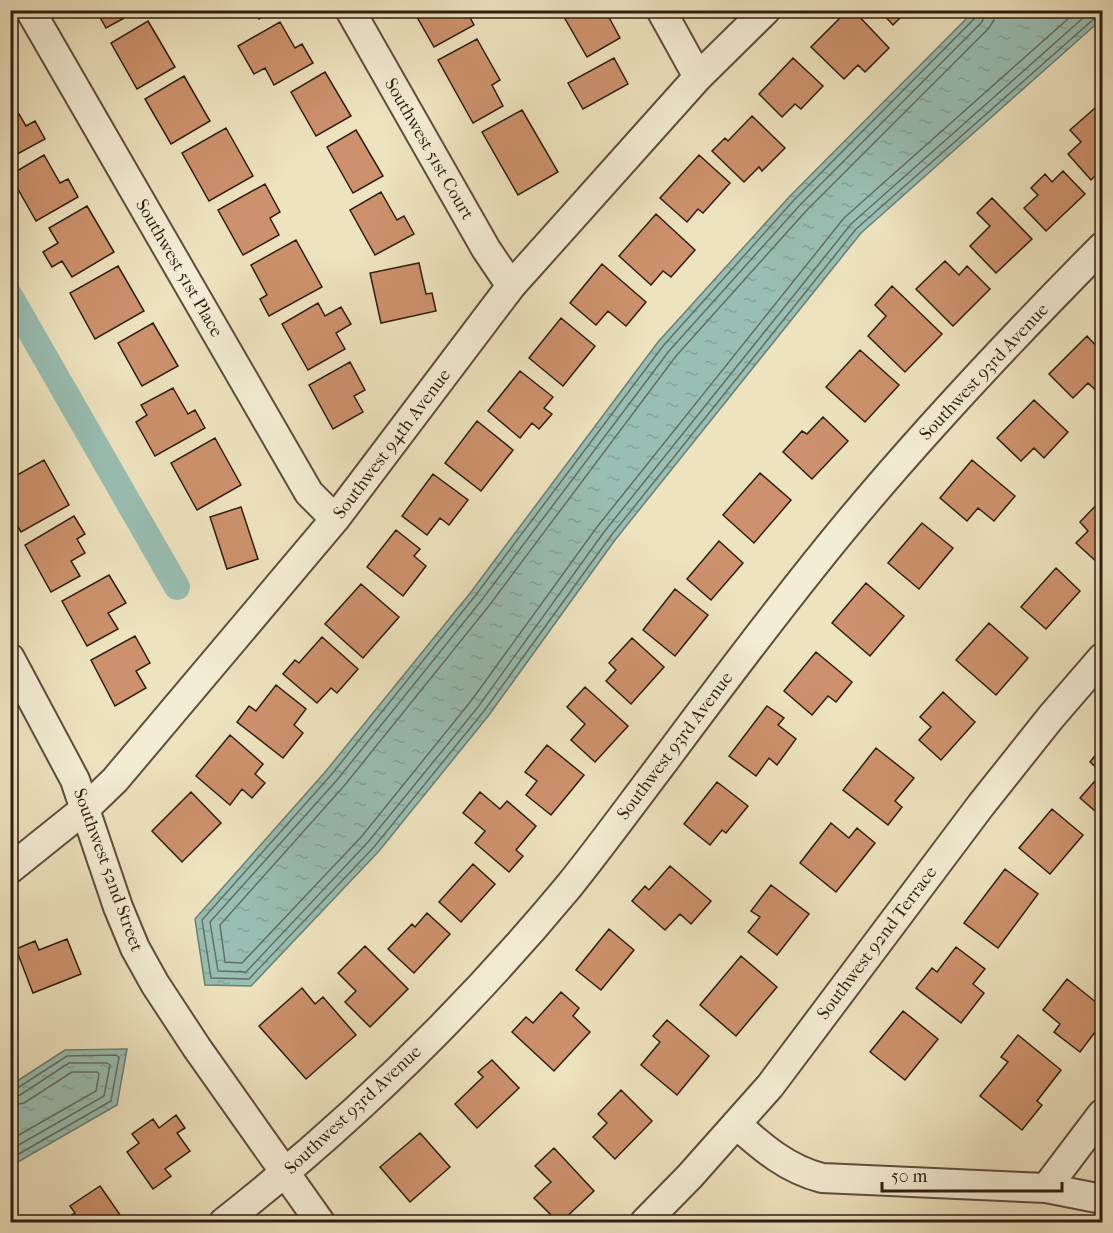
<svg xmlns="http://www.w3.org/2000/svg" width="1113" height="1233" font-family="'IM FELL French Canon',serif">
	<defs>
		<pattern id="water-ripples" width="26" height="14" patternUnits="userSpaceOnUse" patternTransform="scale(1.5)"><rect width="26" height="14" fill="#99beb3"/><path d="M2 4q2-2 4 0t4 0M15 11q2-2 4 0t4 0" fill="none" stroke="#84a399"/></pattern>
	</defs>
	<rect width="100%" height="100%" fill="#eee3bf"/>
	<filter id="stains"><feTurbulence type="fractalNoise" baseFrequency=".00333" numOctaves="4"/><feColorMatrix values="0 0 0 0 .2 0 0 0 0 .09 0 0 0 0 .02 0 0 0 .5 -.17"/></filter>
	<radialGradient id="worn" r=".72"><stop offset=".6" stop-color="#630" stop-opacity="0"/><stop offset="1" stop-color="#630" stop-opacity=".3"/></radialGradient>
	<path fill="url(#water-ripples)" stroke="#6f7e73" stroke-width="1.5" d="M975 10 1102 11V19L861 233 615 540 489 715 379 851 251 986 205 985 195 919 326 771 471 592 658 342 790 196Z
		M127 1049 117 1105 11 1166V1085L65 1050Z"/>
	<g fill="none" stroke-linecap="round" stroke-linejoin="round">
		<path stroke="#646e62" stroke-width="1.5" d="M978 10 976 17 794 200 663 346 475 596 331 775 202 920 211 978 249 979 374 847 484 711 610 537 856 229 1096 17 1102 15
			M986 10 982 22 800 205 669 351 481 601 337 780 210 922 218 971 246 972 368 842 478 707 604 532 851 224 1092 10
			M995 10 994 20 989 28 806 211 676 356 488 607 344 786 220 925 225 962 242 963 362 836 471 701 597 527 844 218 1078 10
			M10 1090 16 1089 67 1056 116 1055 119 1057 111 1101 10 1159
			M10 1097 20 1095 69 1063H107L110 1065 104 1096 10 1150
			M10 1106 24 1103 72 1072H97L99 1074 96 1091 10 1140"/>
		<path stroke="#99beb3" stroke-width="26" d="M10 296 177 587"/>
	</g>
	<path fill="#cd926d" stroke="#2f1d12" stroke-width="1.5" d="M96 10H136L137 11 106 28Z
		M254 10H274L259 19Z
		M413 10H466L474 25 434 47Z
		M560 10H605L620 38 587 57Z
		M848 10H853L889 48 865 72 858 65 844 79 811 47Z
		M879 10H908L893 25Z
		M148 21 175 67 137 89 111 43Z
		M280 22 295 48 302 44 313 63 274 85 265 68 254 74 238 46Z
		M477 39 500 80 492 85 503 106 473 123 438 60Z
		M614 58 628 84 583 109 568 83Z
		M793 58 823 86 801 109 795 104 782 117 759 94Z
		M325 72 351 116 316 136 291 92Z
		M184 76 210 121 171 144 145 99Z
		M10 99 26 126 35 121 45 139 10 158Z
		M1095 108 1102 117V169L1091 180 1068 154 1081 142 1070 130Z
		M522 110 558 172 518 195 482 132Z
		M752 116 785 148 762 171 759 167 744 182 712 151 725 138 728 141Z
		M226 128 253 176 209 201 182 153Z
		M356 130 383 176 353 193 327 147Z
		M44 155 60 183 68 179 78 197 36 221 10 175Z
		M699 155 730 183 703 213 698 209 687 222 660 198Z
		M1063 171 1085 194 1046 231 1024 208 1038 195 1031 188 1045 174 1052 182Z
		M265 184 280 212 270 218 279 235 243 255 218 210Z
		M381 192 397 220 404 216 414 234 375 255 350 210Z
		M992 198 1032 239 996 273 970 246 990 226 977 213Z
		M87 206 114 252 72 277 62 261 52 267 43 252 58 243 49 228Z
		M656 214 695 250 671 277 663 271 651 285 619 256Z
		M296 240 322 287 269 316 260 299 267 295 251 265Z
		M945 261 959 275 967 266 990 289 953 326 916 289Z
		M419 263 426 294 432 293 436 311 381 323 370 273Z
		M602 264 646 302 626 326 608 311 596 325 570 303Z
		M118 266 144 311 95 339 70 293Z
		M892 286 942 334 905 372 868 336 886 316 875 305Z
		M318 303 325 316 341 307 351 324 336 333 345 349 308 370 282 324Z
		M561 318 595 346 563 386 529 358Z
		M153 323 178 366 142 386 118 343Z
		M1087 336 1102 352V396L1088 383 1073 398 1049 374Z
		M860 350 899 385 865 422 826 387Z
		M350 362 365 390 354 396 363 412 333 429 309 385Z
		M520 371 553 397 544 408 552 414 539 429 532 423 520 438 488 411Z
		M173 388 188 414 195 410 205 428 155 456 136 422 147 415 141 405Z
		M1034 400 1068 432 1044 458 1034 448 1021 461 997 438Z
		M823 417 848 441 812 479 783 452 802 431 807 434Z
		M477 421 513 450 481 491 445 463Z
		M215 438 241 485 197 510 171 463Z
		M44 460 69 505 21 532 10 513V479Z
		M972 460 1015 496 994 521 978 508 967 521 940 498Z
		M760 473 791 500 754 543 723 515Z
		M433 474 468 500 449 525 440 518 427 535 402 516Z
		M1102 499V561L1099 564 1076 543 1088 531 1080 522Z
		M241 507 258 559 227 569 210 517Z
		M74 516 85 534 77 539 85 553 71 561 80 576 51 592 25 545Z
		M922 523 953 548 919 589 888 563Z
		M396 530 420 549 414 556 426 566 403 596 367 567Z
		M719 541 743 563 711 600 687 579Z
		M1056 568 1080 591 1046 629 1021 607Z
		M109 575 126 603 108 613 118 629 87 646 62 601Z
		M866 583 904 616 870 656 832 623Z
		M361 584 399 617 363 658 325 624Z
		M675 589 708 615 675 656 643 630Z
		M989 623 1028 658 996 695 956 660Z
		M135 636 150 663 136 671 146 688 115 706 91 660Z
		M322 637 358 669 337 693 331 688 317 703 283 674 295 660 299 663Z
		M632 638 664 667 631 704 606 681 616 670 609 663Z
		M816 652 852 682 836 702 828 696 812 715 784 691Z
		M276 685 306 709 294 725 303 733 283 758 237 722 249 706 256 711Z
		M585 687 628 726 595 762 571 740 585 724 567 707Z
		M943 692 975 722 941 760 919 740 931 727 920 717Z
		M767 706 784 718 778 725 796 739 777 765 769 758 756 776 729 756Z
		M230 735 263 764 255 774 265 783 252 798 242 789 230 805 196 776Z
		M547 745 584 775 551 815 526 795 537 781 525 772Z
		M1102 747V817L1080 798 1102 773 1090 762Z
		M876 748 914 778 895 801 902 807 888 825 843 790Z
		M717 782 748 806 726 833 722 830 710 845 684 824Z
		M191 792 221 823 182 862 152 831Z
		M480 792 500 809 507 801 536 826 516 850 523 856 509 872 475 843 485 831 463 813Z
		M1052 809 1083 835 1050 874 1019 848Z
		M831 823 849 838 857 828 875 843 836 892 800 863Z
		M473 864 495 884 461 922 439 902Z
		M670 866 711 901 691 924 680 914 665 930 632 901 645 886 649 890Z
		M1005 869 1038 894 998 948 964 923Z
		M771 885 809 914 777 955 748 932 760 917 751 911Z
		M427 913 450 934 414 973 388 949 412 924 415 927Z
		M609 929 634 950 601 990 576 970Z
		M67 939 81 974 33 993 16 949 35 941 39 950Z
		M365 946 408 989 370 1027 345 1002 356 991 338 973Z
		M956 947 985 969 973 984 984 993 961 1023 916 988 932 968 937 972Z
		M741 956 777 987 736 1036 700 1005Z
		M1067 979 1102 1007V1023L1080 1052 1054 1032 1060 1024 1043 1010Z
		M302 988 315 1004 323 997 356 1035 306 1079 259 1026Z
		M561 992 579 1008 573 1016 590 1032 554 1071 512 1032 526 1017 533 1023Z
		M903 1011 938 1039 905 1080 870 1052Z
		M667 1020 709 1056 677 1095 641 1065 660 1042 653 1036Z
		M1018 1035 1061 1070 1037 1101 1042 1105 1022 1130 980 1096 1008 1062 1001 1057Z
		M492 1060 519 1088 477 1128 455 1104 483 1077 478 1072Z
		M621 1090 652 1121 615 1159 593 1137 607 1123 598 1114Z
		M176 1115 185 1128 177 1133 190 1151 165 1169 171 1176 153 1189 127 1152 139 1143 132 1134 153 1119 159 1128Z
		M420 1133 450 1167 410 1202 380 1167Z
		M554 1148 594 1191 561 1222H558L534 1198 551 1182 535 1166Z
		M100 1186 125 1222H61L75 1213 70 1206Z"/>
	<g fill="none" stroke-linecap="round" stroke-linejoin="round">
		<defs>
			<path id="street" d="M30 10 309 493 335 519
				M350 10 486 249 511 286
				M661 10 698 77
				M10 658 75 780 118 907 135 948 155 984 197 1048 320 1222
				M10 869 86 808 115 780 335 519 511 286 698 77 766 10
				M736 1124C763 1148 787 1169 822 1178L1046 1188 1102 1199
				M1046 1188 1102 1114
				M224 1222C350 1123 466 1010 569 886 602 845 633 802 665 760 714 694 763 629 814 565 902 454 1002 348 1102 247
				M645 1222 690 1176 770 1086 981 805 1051 717 1102 658"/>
		</defs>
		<use href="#street" stroke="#5f4e3d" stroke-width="32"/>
		<use href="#street" stroke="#f4edd5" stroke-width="28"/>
	</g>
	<g text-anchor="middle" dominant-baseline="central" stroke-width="6" stroke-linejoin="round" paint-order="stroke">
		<g font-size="18" fill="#2f1d12" stroke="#f4edd5">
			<text transform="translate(429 149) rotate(60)">Southwest 51st Court</text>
			<text transform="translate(179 268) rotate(60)">Southwest 51st Place</text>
			<text transform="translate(984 372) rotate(-47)">Southwest 93rd Avenue</text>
			<text transform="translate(392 444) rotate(-53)">Southwest 94th Avenue</text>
			<text transform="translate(675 746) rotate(-53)">Southwest 93rd Avenue</text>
			<text transform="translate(108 870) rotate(70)">Southwest 52nd Street</text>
			<text transform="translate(877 943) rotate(-53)">Southwest 92nd Terrace</text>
			<text transform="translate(353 1110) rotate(-43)">Southwest 93rd Avenue</text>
		</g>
	</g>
	<rect width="1113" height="1233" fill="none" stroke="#eee3bf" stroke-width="36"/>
	<rect x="12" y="12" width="1089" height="1209" fill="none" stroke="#2f1d12" stroke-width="3"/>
	<rect x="18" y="18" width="1077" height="1197" fill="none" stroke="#2f1d12" stroke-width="1.5"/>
	<path d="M882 1182v9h180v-9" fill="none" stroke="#2f1d12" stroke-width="3"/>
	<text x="891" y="1182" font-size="18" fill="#2f1d12" stroke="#f4edd5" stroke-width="4.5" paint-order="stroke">50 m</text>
	<rect width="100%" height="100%" filter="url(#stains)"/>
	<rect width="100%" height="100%" fill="url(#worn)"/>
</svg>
